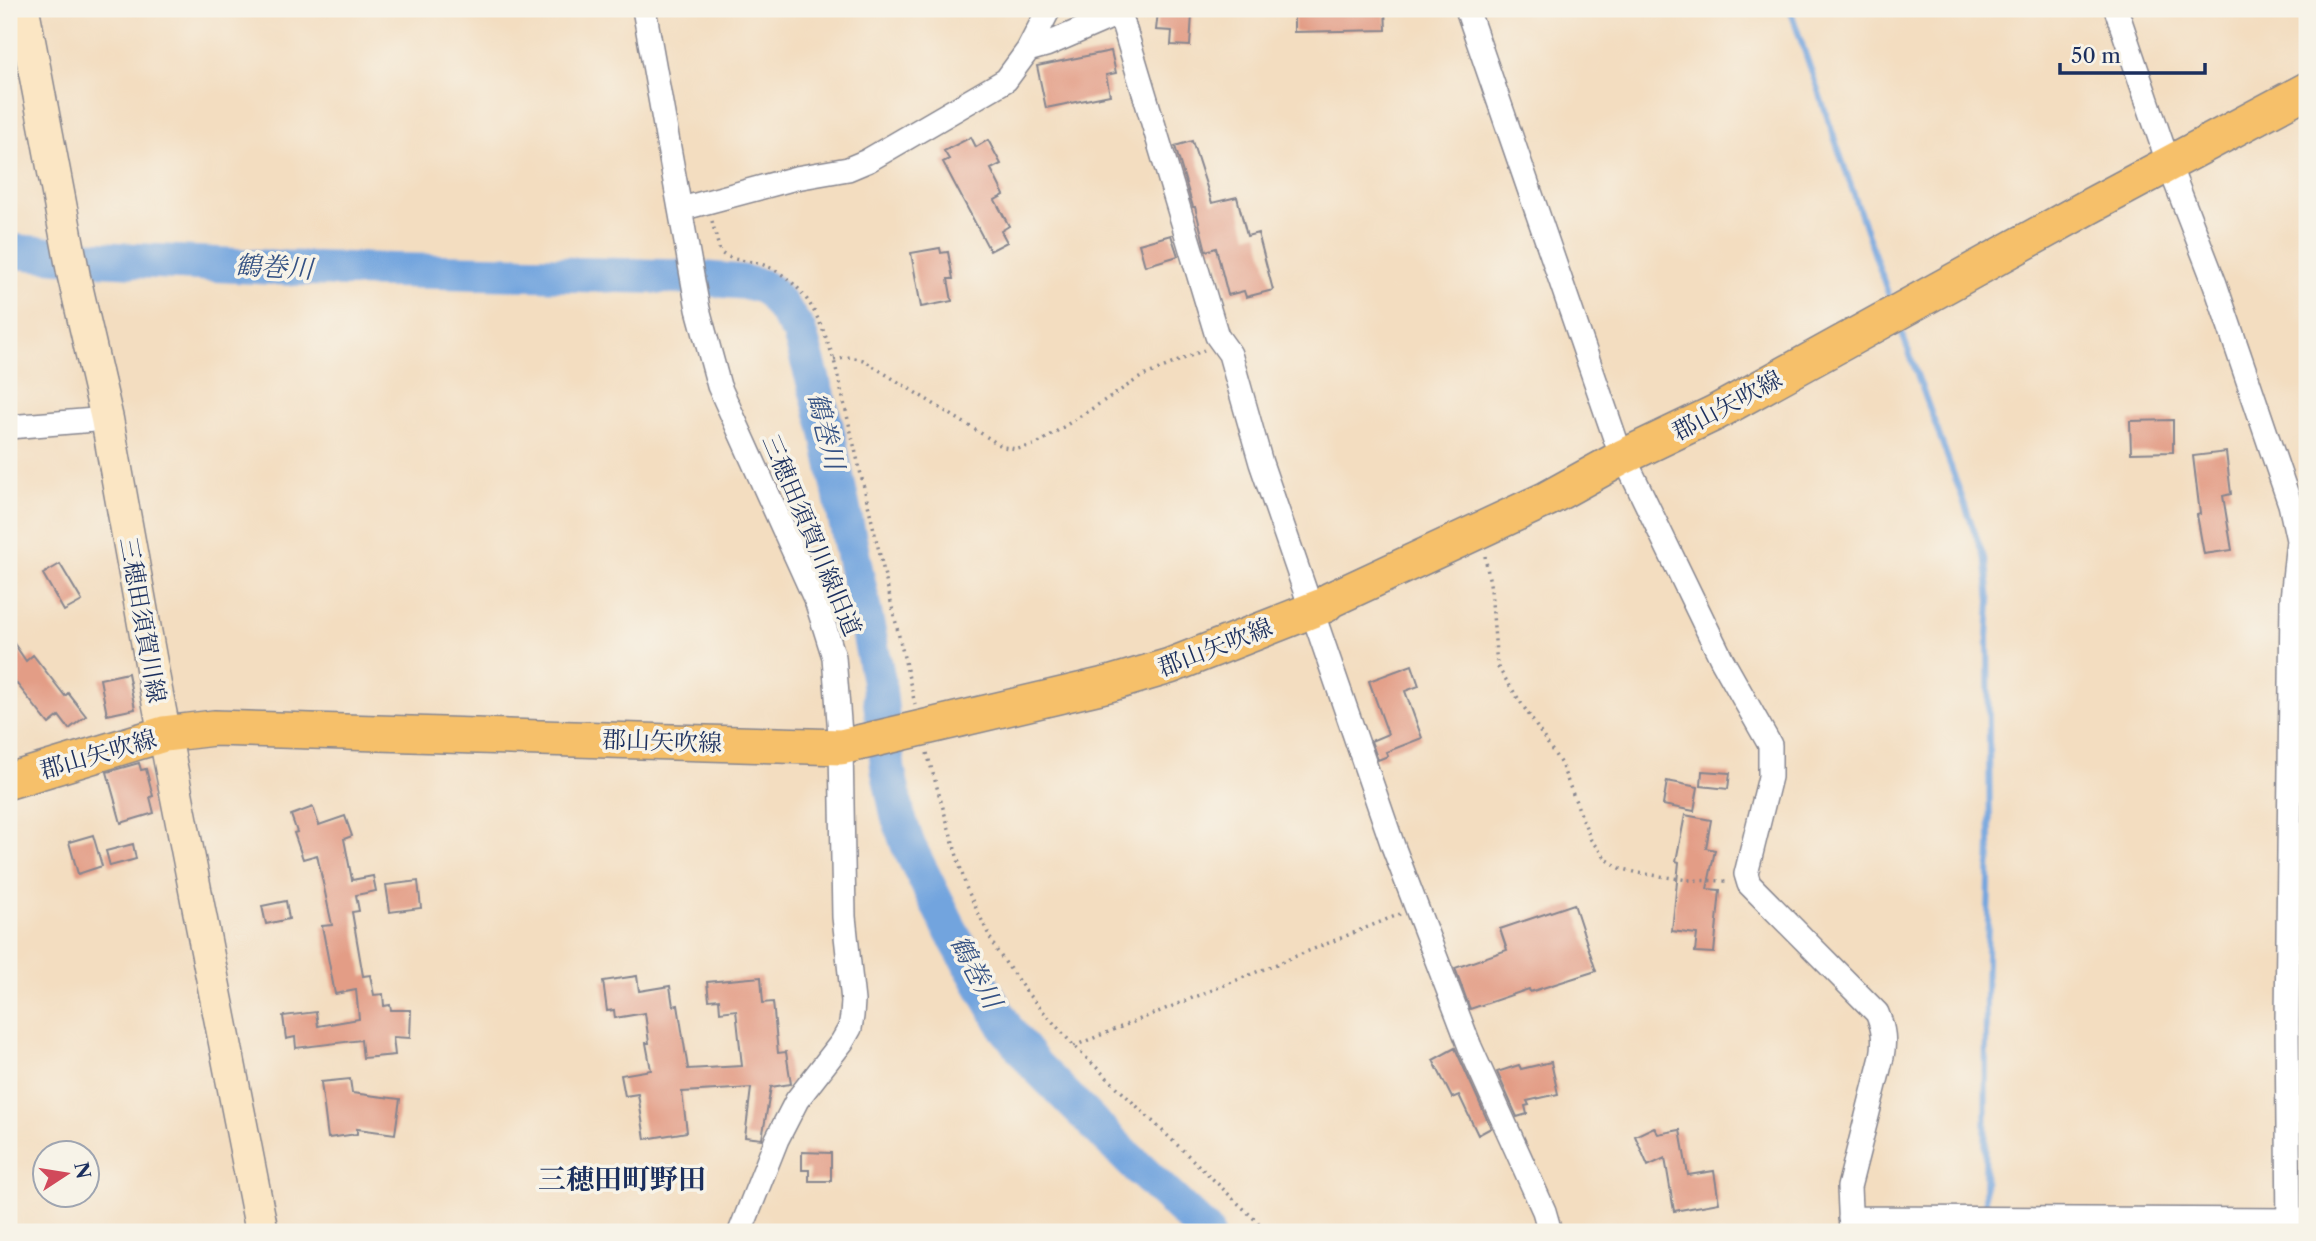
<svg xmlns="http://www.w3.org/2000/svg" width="2316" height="1241" font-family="'Libre Caslon Text','Noto Serif JP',serif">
	<rect width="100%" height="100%" fill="#f7f3e8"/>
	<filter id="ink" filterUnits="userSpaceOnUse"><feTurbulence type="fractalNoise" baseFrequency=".0143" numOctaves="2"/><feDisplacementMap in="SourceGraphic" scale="14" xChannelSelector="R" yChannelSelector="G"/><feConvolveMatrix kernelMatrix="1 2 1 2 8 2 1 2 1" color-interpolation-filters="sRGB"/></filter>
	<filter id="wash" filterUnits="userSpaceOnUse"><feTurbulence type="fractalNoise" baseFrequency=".00686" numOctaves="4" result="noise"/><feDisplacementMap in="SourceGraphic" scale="28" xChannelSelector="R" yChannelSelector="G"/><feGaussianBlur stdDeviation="1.57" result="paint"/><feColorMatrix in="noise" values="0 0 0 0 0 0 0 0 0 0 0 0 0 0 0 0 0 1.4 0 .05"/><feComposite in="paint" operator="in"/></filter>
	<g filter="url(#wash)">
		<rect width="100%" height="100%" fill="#f3ddc0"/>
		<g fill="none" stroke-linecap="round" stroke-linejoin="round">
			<path stroke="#72a4de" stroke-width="6" d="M1790 9 1892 305
				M1899 325 1986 563 1990 601 1988 637 1990 843 1986 994 1985 1232"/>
			<path stroke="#72a4de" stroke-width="35" d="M9 251 88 258 284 268 685 277 742 282 761 286 771 292 799 331 826 425 878 678 888 770 898 816 908 845 951 931 1006 1028 1036 1066 1129 1159 1206 1232"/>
		</g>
		<g id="blocks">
			<path fill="#e39d86" d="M1294 9H1385L1386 30 1294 32Z
				M1158 12 1192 15 1190 46 1171 45 1172 31 1156 30Z
				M1111 51 1116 73 1106 75 1110 95 1046 108 1037 66Z
				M971 137 976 147 988 140 1001 164 991 169 1004 195 995 200 1009 226 1001 231 1007 242 990 251 943 162 949 159 944 151Z
				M1192 141 1212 203 1237 197 1247 236 1258 233 1273 290 1246 297 1244 291 1228 295 1216 248 1206 251 1195 207H1193L1175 146Z
				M1171 235 1178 256 1145 266 1139 244Z
				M940 248 941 253 948 252 953 279H948L952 301 921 307 911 253Z
				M2173 420V452L2131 453 2130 421Z
				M2226 452 2231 494 2223 496 2232 550 2204 554 2197 515 2200 514 2193 456Z
				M60 564 82 601 64 611 43 574Z
				M9 636 26 661 33 655 65 696 68 693 86 716 69 729 59 716 49 724 9 674Z
				M1412 665 1419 686 1405 691 1422 738 1386 752 1388 756 1378 760 1371 741 1388 734 1369 681Z
				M128 673 135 709 107 715 100 679Z
				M139 763 141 770 146 769 153 796 150 797 154 813 121 823 107 772Z
				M1702 771 1730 773 1728 789 1701 786Z
				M1667 781 1698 787 1694 811 1663 805Z
				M313 807 319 825 345 816 352 836 344 839 352 880 373 876 376 891 356 895 359 911 352 912 363 976 370 975 374 995 383 994 384 1006 390 1005 391 1010H411L410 1038 393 1037 395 1055 363 1058 361 1040 296 1048 295 1037 286 1039 283 1016 316 1012 318 1026 359 1019 356 990 335 994 322 926 332 925 317 855 303 859 294 833 297 832 291 815Z
				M1685 815 1711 820 1706 848 1715 850 1707 889 1720 890 1714 953 1695 952 1697 934 1672 931 1679 862 1676 861Z
				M93 835 102 866 78 874 69 842Z
				M133 844 136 859 110 866 106 851Z
				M418 881 421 908 390 912 386 885Z
				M286 901 289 919 266 924 262 906Z
				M1574 904 1596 971 1530 992 1529 989 1470 1009 1455 968 1507 950 1500 929Z
				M637 976 639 991 670 986 673 1006 678 1005 688 1069 742 1066 736 1010 720 1012 719 999 709 1000 707 982 761 977 763 1003 773 1002 778 1053 786 1052 791 1084 771 1087 762 1139 745 1137 751 1088 682 1092 687 1132 645 1139 638 1094 625 1096 621 1075 651 1070 646 1043H649L645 1013 615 1018 614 1010 607 1011 603 981Z
				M1455 1048 1491 1128 1478 1135 1459 1095 1452 1098 1433 1060Z
				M1551 1062 1558 1094 1527 1101 1529 1105 1525 1106 1527 1114 1517 1117 1497 1072 1519 1065 1521 1069Z
				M350 1079 352 1093 400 1099 395 1134 357 1129V1134L328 1138 321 1082Z
				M1654 1127 1658 1134 1680 1130 1688 1175 1714 1171 1719 1203 1674 1211 1665 1158 1648 1166 1635 1136Z
				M802 1152 831 1153V1181H809V1170H802Z"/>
		</g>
	</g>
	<g filter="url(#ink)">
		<use href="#blocks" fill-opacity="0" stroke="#87868f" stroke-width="2"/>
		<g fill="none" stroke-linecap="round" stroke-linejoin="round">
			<defs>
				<path id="street" d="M644 9 698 309 719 386 817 603 834 657 841 747 844 917 853 1001 852 1016 850 1028 842 1042 797 1100 777 1139 740 1232
					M1467 9 1616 441 1722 660 1770 745V777L1746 874 1749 884 1877 1013C1884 1029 1885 1041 1882 1057L1849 1187 1851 1232
					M2116 9 2169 165 2215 284 2290 504 2298 540 2292 599 2287 1022 2289 1232
					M1028 50 1046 45 1120 13 1217 336 1230 354 1261 463 1393 846 1470 1047 1544 1211 1550 1232
					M681 209 796 178 848 169 867 161 1006 80 1028 50 1049 9
					M9 427 107 419
					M1850 1218 2307 1220"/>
				<path id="secondary" d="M23 9 74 277 107 419 155 685 262 1232"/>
				<path id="primary" d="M9 781 164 734 214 728 841 747 1109 684 1170 666 1325 605 1330 600 1547 499 1623 457 1715 413 2090 206 2307 90"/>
			</defs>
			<use href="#street" stroke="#87868f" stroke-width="26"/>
			<use href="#secondary" stroke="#87868f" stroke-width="35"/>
			<use href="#primary" stroke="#87868f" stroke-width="38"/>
			<path stroke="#87868f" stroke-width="3.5" stroke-dasharray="2 5" stroke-linecap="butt" d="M712 221 720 252 724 255C737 262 753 260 766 266 807 283 821 322 834 360L915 704
				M834 360 850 357 863 360 1003 447 1018 449 1037 444 1141 377 1204 350
				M1485 556 1491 589 1497 666 1561 764 1591 840 1606 859 1620 868 1638 873 1688 880 1726 881
				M927 753 966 887 995 948 1027 993 1074 1046 1268 1232
				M1074 1046 1400 914"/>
			<use href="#street" stroke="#fff" stroke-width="23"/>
			<use href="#secondary" stroke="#fbe6c4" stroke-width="32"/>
			<use href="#primary" stroke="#f6c06b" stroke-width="35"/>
		</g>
	</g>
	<g text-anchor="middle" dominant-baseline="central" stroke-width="7" stroke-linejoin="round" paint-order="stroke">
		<g font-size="24" fill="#1b2f5e" stroke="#f7f3e8">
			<text transform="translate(1727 405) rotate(-28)">郡山矢吹線</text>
			<text transform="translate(812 535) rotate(67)">三穂田須賀川線旧道</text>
			<text transform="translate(143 620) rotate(80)">三穂田須賀川線</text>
			<text transform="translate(1215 647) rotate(-21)">郡山矢吹線</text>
			<text transform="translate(662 741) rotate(2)">郡山矢吹線</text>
			<text transform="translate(98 754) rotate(-16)">郡山矢吹線</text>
		</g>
		<g font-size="26" font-style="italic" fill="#355284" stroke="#f7f3e8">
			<text transform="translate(274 267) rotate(3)">鶴巻川</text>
			<text transform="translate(826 431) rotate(76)">鶴巻川</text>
			<text transform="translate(976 972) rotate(62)">鶴巻川</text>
		</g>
		<g font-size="28" font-weight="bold" fill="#1b2f5e" stroke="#f7f3e8">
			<text x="622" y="1179">三穂田町野田</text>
		</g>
	</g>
	<rect width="2316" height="1241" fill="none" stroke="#f7f3e8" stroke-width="35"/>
	<g transform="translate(66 1174) rotate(78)"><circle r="33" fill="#f7f3e8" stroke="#9fa5b1" stroke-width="2"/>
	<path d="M0-5L12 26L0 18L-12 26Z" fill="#d1495b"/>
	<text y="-10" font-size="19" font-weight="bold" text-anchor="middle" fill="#1b2f5e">N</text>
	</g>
	<path d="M2060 63v10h145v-10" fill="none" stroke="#1b2f5e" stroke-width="3.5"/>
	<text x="2071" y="63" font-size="21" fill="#1b2f5e" stroke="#f7f3e8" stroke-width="5" paint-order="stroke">50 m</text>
</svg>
